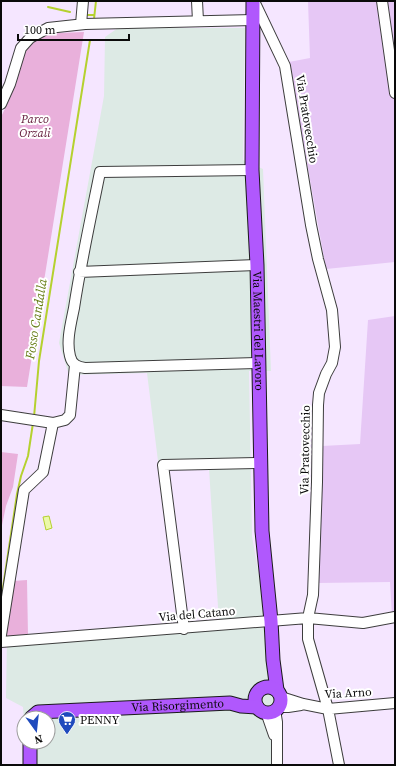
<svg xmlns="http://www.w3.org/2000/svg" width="396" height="766" font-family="'Source Serif 4',serif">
	<rect width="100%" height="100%" fill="#f5e6ff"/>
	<path fill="#ddeae5" d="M118 28H245L243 160 263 169 271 371H249L252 536 281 702 283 765H26L25 742H48V718H24V720L23 707 6 698 7 638 219 622 209 469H159L147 373 69 375 59 343 104 96 105 37Z"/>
	<path fill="#e6c7f5" d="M308 1H395V262L326 269 289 62 310 58Z
		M395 316V615L392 616 390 582 318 583 322 446 360 444 368 320Z"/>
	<path fill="#e9b0db" d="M84 32 27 387 1 386V215L2 214 1 213V117L11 96 25 52 35 41 46 35 59 33Z
		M1 452 18 454 13 487 6 506 1 530Z
		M27 580 28 636 5 637 13 581Z"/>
	<path fill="#ecf8aa" stroke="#b5d12f" d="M49 516 52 528 46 530 43 517Z"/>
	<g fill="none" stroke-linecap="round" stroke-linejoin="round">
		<path stroke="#b5d12f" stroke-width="2" d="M48 7 70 12
			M87 15H94
			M94 19 96 1
			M34 417 39 361 90 40
			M1 601 17 494 21 476 28 456 33 423"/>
		<defs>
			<path id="minor" d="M197 1 198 21
				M254 1 285 66 311 225 318 259 332 310 335 347 332 363 326 374 319 393 318 405 317 482 313 595 308 618V639L328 709 339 765
				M382 1 395 93
				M81 24 83 1
				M1 104 10 84 21 48 30 38 48 28 85 24 253 20
				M252 170 100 172C91 217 81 262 74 308 71 323 66 341 70 356 72 365 78 367 85 368L258 363
				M79 272 257 265
				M1 415 53 423
				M184 629 163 465 261 463
				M1 635 24 490 43 472 53 423 65 420 70 415 75 365
				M1 642 308 618 363 623 395 617
				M281 697 303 704 328 709 395 703
				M279 707H288L301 705
				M275 710 277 722V765
				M266 712 274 735"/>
			<g id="major">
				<path id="s1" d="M253 1 252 170 257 265 262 531 271 621 273 660 277 690"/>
				<circle cx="268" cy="700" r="13"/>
				<path id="s2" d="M31 718 38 712 230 703 241 706 257 707"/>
				<path d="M30 765V742"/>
			</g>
		</defs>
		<use href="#minor" stroke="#3d3d3d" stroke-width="12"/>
		<use href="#major" stroke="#1b1b1b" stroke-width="15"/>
		<use href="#minor" stroke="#fff" stroke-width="10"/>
		<use href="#major" stroke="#b058fd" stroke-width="13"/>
	</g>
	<defs>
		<symbol id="supermarket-pin" viewBox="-11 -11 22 30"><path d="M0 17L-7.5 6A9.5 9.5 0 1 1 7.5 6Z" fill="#1f4abd" stroke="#fff"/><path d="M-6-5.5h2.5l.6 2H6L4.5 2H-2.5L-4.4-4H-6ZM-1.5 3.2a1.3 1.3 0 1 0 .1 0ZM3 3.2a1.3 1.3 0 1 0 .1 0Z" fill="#fff"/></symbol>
	</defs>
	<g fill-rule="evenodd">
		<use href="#supermarket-pin" x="57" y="710" width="20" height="27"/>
	</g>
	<g text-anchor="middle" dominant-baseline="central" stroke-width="4" stroke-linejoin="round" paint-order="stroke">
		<g font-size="12" font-style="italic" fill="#621a39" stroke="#fff">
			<text x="35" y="119">Parco<tspan x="35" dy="14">Orzali</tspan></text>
		</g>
		<g font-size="12" fill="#0a0a0a" stroke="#fff">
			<text transform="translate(307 119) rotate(81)">Via Pratovecchio</text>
			<text stroke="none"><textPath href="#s1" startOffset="330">Via Maestri del Lavoro</textPath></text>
			<text transform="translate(305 450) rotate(-89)">Via Pratovecchio</text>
			<text transform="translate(197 614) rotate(-5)">Via del Catano</text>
			<text transform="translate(348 693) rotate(-3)">Via Arno</text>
			<text stroke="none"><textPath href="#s2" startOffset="149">Via Risorgimento</textPath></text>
		</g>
		<g font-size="12" fill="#0a0a0a" stroke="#fff" text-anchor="start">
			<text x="80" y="720">PENNY</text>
		</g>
		<g font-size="13" font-style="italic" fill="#647a11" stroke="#fff">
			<text transform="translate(36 319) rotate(-81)">Fosso Candalla</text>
		</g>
	</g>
	<rect width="396" height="766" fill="none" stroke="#0a0a0a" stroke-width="4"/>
	<g transform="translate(36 730) rotate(165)"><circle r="19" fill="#ffffff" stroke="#9d9d9d"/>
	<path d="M0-3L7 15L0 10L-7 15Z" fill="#1f4abd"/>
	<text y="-6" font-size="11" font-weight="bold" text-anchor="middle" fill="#0a0a0a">N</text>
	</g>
	<path d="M18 34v6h111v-6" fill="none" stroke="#0a0a0a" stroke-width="2"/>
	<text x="24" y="34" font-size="12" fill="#0a0a0a" stroke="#ffffff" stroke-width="3" paint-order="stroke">100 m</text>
</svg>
